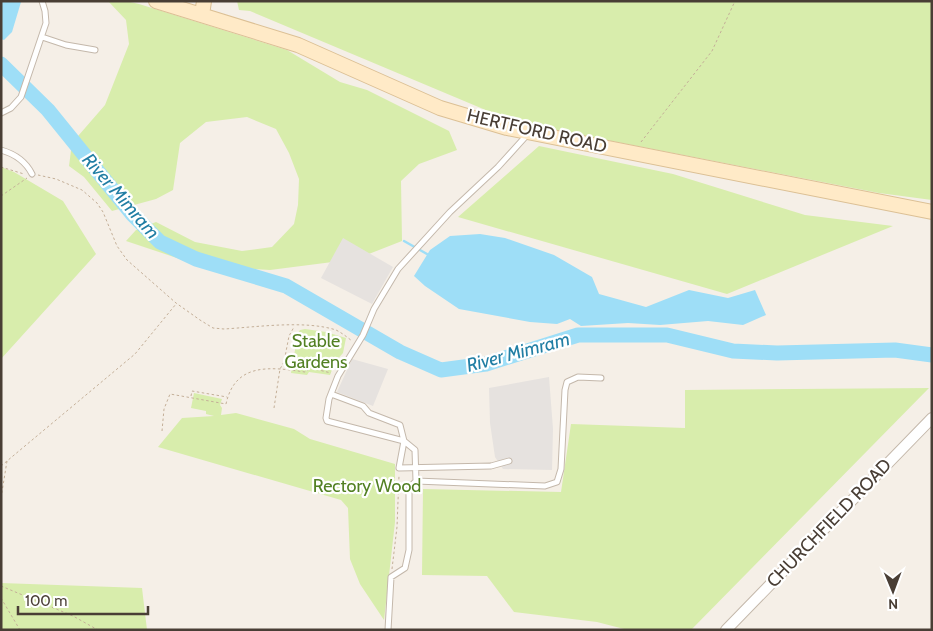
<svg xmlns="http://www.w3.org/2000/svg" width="933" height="631" font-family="Cabin,sans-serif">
	<rect width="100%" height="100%" fill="#f5efe7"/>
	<path fill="#d8edac" d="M108 1H126L139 4 287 50 340 82 367 90 449 131 457 150 419 164 401 181 402 241 356 259 270 270 201 266 126 241 136 230 156 222 195 242 242 251 272 247 294 224 298 205 299 179 289 153 276 129 247 117 206 122 180 143 173 190 156 199 112 211 84 177 69 166 72 143 105 105 129 44 126 20Z
		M237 1H932V200L879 193 514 122 250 11 239 10Z
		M539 146 673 174 805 215 893 226 727 294 458 217Z
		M1 167 14 172 63 201 96 254 1 359Z
		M305 329 326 332 346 338 343 353 335 362 330 375 309 372 307 375 291 373 298 333 300 330Z
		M929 388 691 630H628L597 622 514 612 487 576 422 575 423 489 561 492 571 424 685 428V390Z
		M194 393 222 399 220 405 222 408 221 415 236 413 294 429 310 439 395 464V522L384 620 360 584 350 559 348 508 341 500 158 447 182 418 214 416 206 414V411L191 408Z
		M1 583 142 588 147 630H1Z"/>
	<path fill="#e6e2df" d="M343 238 393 267 372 304 321 278Z
		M352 359 388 369 373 406 337 392Z
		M549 377 553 429 552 470 503 469 495 457 490 423 489 388Z"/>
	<path fill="#9edef7" d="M1 1 21 2 12 32 4 40 1 39Z
		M480 234 505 238 554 255 592 277 599 294 646 307 689 290 728 298 755 290 766 315 743 325 708 321 660 325 628 323 581 326 570 319 557 324 530 322 459 309 425 286 414 276 430 250 450 236Z"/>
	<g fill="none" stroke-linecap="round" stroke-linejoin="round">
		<path stroke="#9edef7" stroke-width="2.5" d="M404 241 427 254"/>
		<path stroke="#9edef7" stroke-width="15" d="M1 64 48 110 133 215 160 242 196 259 286 286 400 352 441 370 486 364 578 335H667L733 351 777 353 895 350 932 355"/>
		<defs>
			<path id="lane" d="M42 37 66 45 95 50
				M1 113 11 108 21 97 46 23 45 11 42 1
				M1 150C15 154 26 162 32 174
				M331 394 363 406 369 413 400 425 404 441 399 468 491 466 509 461
				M416 481 545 486 557 482 561 469 565 390 567 382 578 377 601 378
				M388 630 391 577 405 568 409 550V488L416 481 415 450 404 441 327 421 326 418 329 399 338 376 363 335 374 309 398 269 450 212 498 167 527 135"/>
			<path id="street" d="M726 630 932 418"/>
			<path id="secondary" d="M156 1 298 45 440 108 507 128 932 212
				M202 15 204 1"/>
		</defs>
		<use href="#lane" stroke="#c4b8ab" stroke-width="7"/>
		<use href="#street" stroke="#c4b8ab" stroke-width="12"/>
		<use href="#secondary" stroke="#dcc095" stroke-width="16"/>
		<path stroke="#c4af98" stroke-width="1" stroke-dasharray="2.5 2.5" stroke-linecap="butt" d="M641 142 712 51 735 1
			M1 167 24 174
			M38 175 56 179 82 190 97 203 103 212 117 246 127 260 176 303 200 320 213 328 224 329C257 327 305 320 336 330 342 333 347 337 352 341
			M1 196 27 178
			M191 396 192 391 227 397
			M274 408 280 369 284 362 289 336 294 327
			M162 431 164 409 170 394 226 404C235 362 271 367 305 372L311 368 331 373
			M1 466 135 354 176 304
			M1 498 7 461
			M392 569 397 527 399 476
			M1 586 73 616 98 630
			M1 598 20 630"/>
		<use href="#lane" stroke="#fff" stroke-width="5"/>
		<use href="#street" stroke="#fff" stroke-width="10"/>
		<use href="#secondary" stroke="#ffeac7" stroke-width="14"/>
	</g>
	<g text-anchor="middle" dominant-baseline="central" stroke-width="4.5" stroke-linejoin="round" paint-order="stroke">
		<g font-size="18" fill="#493e35" stroke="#fff">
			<text transform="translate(537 131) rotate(13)">HERTFORD ROAD</text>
			<text transform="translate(829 523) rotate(-46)">CHURCHFIELD ROAD</text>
		</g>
		<g font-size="18" fill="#528023" stroke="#fff">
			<text x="316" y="341">Stable<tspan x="316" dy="21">Gardens</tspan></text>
			<text x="367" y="486">Rectory Wood</text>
		</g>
		<g font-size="19" font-style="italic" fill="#217ea4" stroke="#fff">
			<text transform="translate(121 196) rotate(49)">River Mimram</text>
			<text transform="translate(518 352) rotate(-15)">River Mimram</text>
		</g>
	</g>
	<rect width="933" height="631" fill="none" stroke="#493e35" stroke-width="5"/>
	<g transform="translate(893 591) rotate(179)" stroke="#ffffff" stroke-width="4" paint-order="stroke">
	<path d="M0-4L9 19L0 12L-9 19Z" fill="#493e35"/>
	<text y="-8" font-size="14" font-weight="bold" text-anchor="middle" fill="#493e35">N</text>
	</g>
	<path d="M18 606v8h130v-8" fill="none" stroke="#493e35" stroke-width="2.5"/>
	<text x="25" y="606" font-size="15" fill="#493e35" stroke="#ffffff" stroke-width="4" paint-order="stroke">100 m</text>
</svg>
